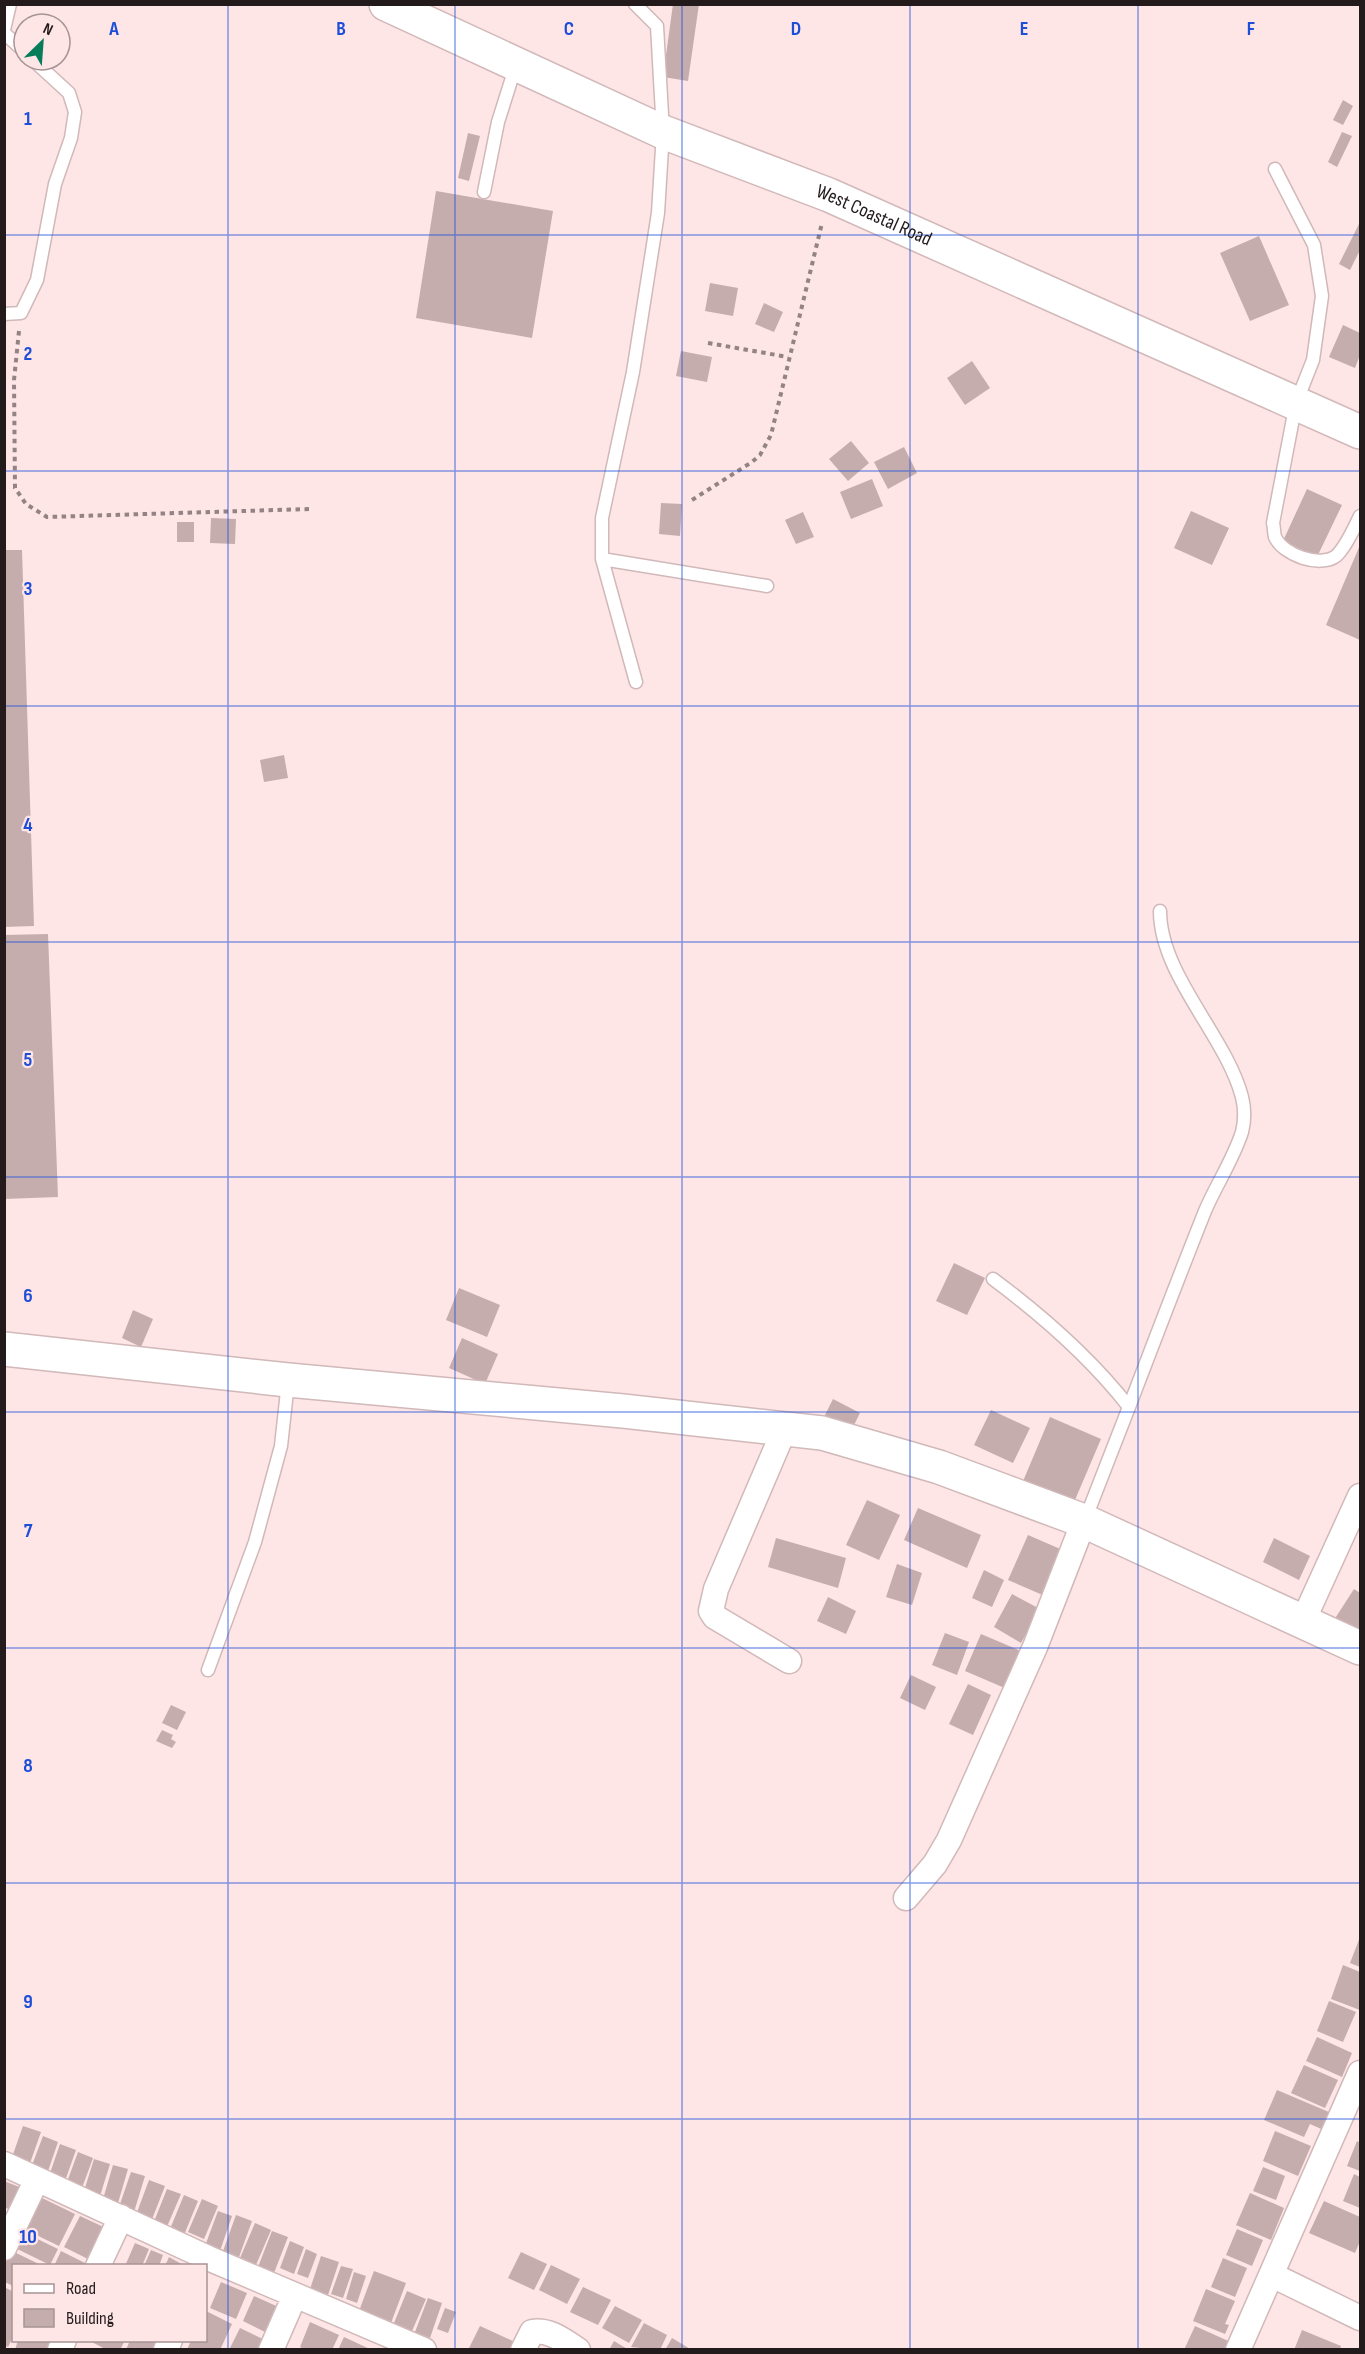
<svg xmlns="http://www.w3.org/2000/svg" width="1365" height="2354" font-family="'Sofia Sans Condensed',sans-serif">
	<rect width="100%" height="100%" fill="#fee5e6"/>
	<path fill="#c5adae" d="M673 4H699L688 81 663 77Z
		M1343 100 1353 106 1343 125 1333 120Z
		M1342 132 1352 136 1337 167 1328 162Z
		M468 133 480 136 469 181 458 178Z
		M436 191 553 211 532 338 416 318Z
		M1360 222V250L1350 270 1339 264Z
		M1259 236 1289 305 1250 321 1220 253Z
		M710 283 738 288 733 316 705 311Z
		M764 303 783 312 774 332 755 324Z
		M1343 325 1360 333V355L1355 368 1329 357Z
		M681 351 712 357 707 382 676 376Z
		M972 361 990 388 965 405 947 378Z
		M851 441 869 463 848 481 829 459Z
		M904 447 917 473 888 489 874 462Z
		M872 479 883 506 851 519 840 492Z
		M1307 489 1342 505 1317 557 1283 541Z
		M661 503 682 504 680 536 659 534Z
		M1191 511 1229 528 1212 565 1174 548Z
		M803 512 814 537 796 544 785 520Z
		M211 518 236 519 235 544 210 543Z
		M177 522H194V542H177Z
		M1360 545V640L1326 625Z
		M4 550H22L34 926 4 927Z
		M284 755 288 778 264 782 260 760Z
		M48 934 58 1197 4 1199V935Z
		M954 1263 985 1278 967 1315 936 1301Z
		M459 1288 500 1305 487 1337 446 1320Z
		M133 1310 153 1319 141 1347 122 1338Z
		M462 1338 498 1354 485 1384 449 1368Z
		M833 1399 860 1413 849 1435 822 1421Z
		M991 1410 1030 1428 1013 1463 974 1445Z
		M1050 1417 1101 1439 1072 1507 1021 1486Z
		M867 1500 900 1515 879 1560 846 1545Z
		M918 1508 981 1535 967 1568 904 1540Z
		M1028 1535 1065 1551 1045 1596 1008 1580Z
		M776 1538 846 1558 838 1588 768 1567Z
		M1274 1538 1310 1556 1299 1580 1263 1562Z
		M897 1564 922 1573 912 1605 886 1597Z
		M984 1570 1004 1580 992 1607 972 1598Z
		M1354 1589 1360 1593V1636L1334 1620Z
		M1012 1594 1040 1609 1021 1643 994 1627Z
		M828 1597 856 1611 846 1634 817 1621Z
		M945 1633 969 1642 957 1675 932 1665Z
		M981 1634 1023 1652 1007 1689 965 1671Z
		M911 1675 936 1687 925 1710 900 1698Z
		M968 1684 991 1695 973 1735 949 1724Z
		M171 1705 186 1712 177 1730 162 1723Z
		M162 1730 173 1735 171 1739 176 1742 172 1748 156 1741Z
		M1360 1937V1967L1350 1963Z
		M1343 1965 1360 1972V2010L1331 1999Z
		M1329 2001 1356 2012 1343 2042 1317 2031Z
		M1317 2037 1352 2053 1342 2077 1306 2061Z
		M1304 2065 1338 2080 1325 2108 1291 2093Z
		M1277 2090 1336 2115 1328 2132 1310 2124 1304 2137 1264 2120Z
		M23 2126 41 2132 29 2166 11 2160Z
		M1275 2131 1311 2146 1298 2176 1263 2161Z
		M43 2136 58 2142 47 2174 31 2168Z
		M1357 2141 1360 2143V2171L1347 2166Z
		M60 2144 76 2150 65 2181 49 2176Z
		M78 2152 93 2158 82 2188 67 2182Z
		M94 2159 110 2164 100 2196 84 2191Z
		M113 2165 128 2169 118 2203 103 2199Z
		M1263 2167 1285 2176 1276 2200 1253 2191Z
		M131 2172 145 2176 134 2212 119 2207Z
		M1354 2174 1360 2177V2208L1343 2201Z
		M149 2180 165 2186 151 2222 136 2215Z
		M4 2181 27 2190 17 2213 4 2207Z
		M167 2189 181 2194 166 2229 153 2224Z
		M1250 2193 1284 2208 1271 2240 1236 2225Z
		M184 2195 198 2201 184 2235 170 2229Z
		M42 2198 75 2214 59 2246 26 2230Z
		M202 2199 218 2206 204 2239 188 2232Z
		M1324 2201 1360 2217V2241L1355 2253 1309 2233Z
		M218 2211 232 2216 220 2251 205 2246Z
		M236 2215 252 2221 239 2257 223 2251Z
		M80 2216 110 2230 94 2262 64 2247Z
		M255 2223 271 2230 256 2265 240 2258Z
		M17 2229 58 2249 50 2265 9 2245Z
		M1237 2229 1263 2240 1252 2266 1226 2255Z
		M272 2231 288 2237 274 2273 258 2267Z
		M290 2241 304 2247 294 2274 280 2268Z
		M135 2243 149 2249 142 2266H125Z
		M306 2249 317 2254 308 2278 297 2274Z
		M10 2250 43 2266H14V2286L4 2282V2263Z
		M151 2250 163 2255 159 2266H144Z
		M61 2251 91 2266H54Z
		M521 2252 547 2264 534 2290 508 2278Z
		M321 2256 339 2262 327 2298 309 2292Z
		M169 2257 185 2266H165Z
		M1223 2258 1247 2268 1235 2297 1211 2287Z
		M551 2265 580 2279 567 2304 539 2290Z
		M341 2266 353 2269 343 2298 331 2294Z
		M374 2271 406 2283 391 2323 359 2311Z
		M354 2272 366 2276 357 2303 346 2299Z
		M221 2282 247 2293 236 2319 210 2308Z
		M4 2287 14 2292V2335L8 2347 4 2345Z
		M583 2287 611 2300 598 2325 570 2312Z
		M1206 2289 1235 2301 1225 2324 1229 2325 1225 2334 1193 2321Z
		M407 2291 426 2299 412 2331 394 2323Z
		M254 2296 283 2309 271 2335 243 2321Z
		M428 2298 442 2303 430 2338 415 2332Z
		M615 2306 642 2320 629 2343 602 2328Z
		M445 2308 456 2312 448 2333 437 2329Z
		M206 2311 232 2324 220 2350H187L191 2340H206Z
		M310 2322 339 2335 332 2350H306L300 2347Z
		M644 2323 667 2335 660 2350 631 2347Z
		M480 2326 517 2343 514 2350H468Z
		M1195 2326 1235 2344 1233 2350H1184Z
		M240 2328 269 2342 265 2350H229Z
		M1302 2330 1341 2346 1340 2350H1294Z
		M344 2337 372 2350H338Z
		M672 2338 692 2350H665Z
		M18 2340H55L51 2350H15Z
		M88 2340H125L120 2350H107Z
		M130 2340H168L164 2350H126Z
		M614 2341 629 2350H609Z"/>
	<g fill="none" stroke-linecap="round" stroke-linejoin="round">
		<defs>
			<path id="lane" d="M635 4 657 26 663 132 658 213 633 372 602 518V559L636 682
				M4 30 10 4
				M4 33 24 51
				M1275 169 1314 245 1322 296 1313 360 1296 403 1273 523C1274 527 1274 533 1275 537 1283 555 1320 568 1336 556 1346 547 1354 528 1360 516
				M484 192 498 122 516 65
				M4 314 21 313 37 280 55 184 71 138 75 112 69 93 33 60
				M602 559 767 586
				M993 1279C1044 1317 1090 1357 1129 1407L1085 1520
				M1129 1407C1154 1342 1179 1276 1205 1211 1216 1185 1233 1160 1242 1132 1245 1120 1245 1109 1242 1097 1226 1036 1160 975 1160 911
				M208 1670 255 1542 281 1446 288 1382"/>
			<path id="street" d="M785 1428 716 1589 711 1611 715 1617 789 1661
				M1303 1621 1360 1496
				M906 1898 935 1864 949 1840 1035 1647 1084 1521
				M4 2164 208 2258 424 2350
				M4 2248 37 2179
				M98 2266 121 2217
				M1272 2275 1360 2318
				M60 2350 64 2340
				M166 2350 170 2340
				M271 2350 295 2295
				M523 2350 532 2332C550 2329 564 2341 578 2350
				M1238 2350 1360 2073"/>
			<path id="secondary" d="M4 1349 288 1380 623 1411 822 1433 939 1467 1084 1521 1360 1648"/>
			<g id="primary">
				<path id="s1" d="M386 4 663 132 829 195 1360 432"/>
			</g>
		</defs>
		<use href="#lane" stroke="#d1b8b9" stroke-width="15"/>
		<use href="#street" stroke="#d1b8b9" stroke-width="27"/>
		<use href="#secondary" stroke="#d1b8b9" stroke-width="36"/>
		<use href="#primary" stroke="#d1b8b9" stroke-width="36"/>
		<path stroke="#948384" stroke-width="4" stroke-dasharray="4.5 4.5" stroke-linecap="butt" d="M19 331 14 380 15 488 26 504 47 517 309 509
			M708 343 788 357
			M692 500 752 462 760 455 771 435 822 223"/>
		<use href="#lane" stroke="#fff" stroke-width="12"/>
		<use href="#street" stroke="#fff" stroke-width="24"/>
		<use href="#secondary" stroke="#fff" stroke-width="33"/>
		<use href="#primary" stroke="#fff" stroke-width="33"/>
	</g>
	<path fill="none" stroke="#1d4ed8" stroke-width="1.5" stroke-opacity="0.55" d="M228 4V2350M455 4V2350M682 4V2350M910 4V2350M1138 4V2350M4 235H1360M4 471H1360M4 706H1360M4 942H1360M4 1177H1360M4 1412H1360M4 1648H1360M4 1883H1360M4 2119H1360"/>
	<g text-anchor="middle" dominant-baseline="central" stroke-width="4.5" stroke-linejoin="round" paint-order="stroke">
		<g font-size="20" fill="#231a1b" stroke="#fee5e6">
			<text stroke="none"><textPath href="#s1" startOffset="532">West Coastal Road</textPath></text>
		</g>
	</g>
	<g font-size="20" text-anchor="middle" font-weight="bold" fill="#1d4ed8" stroke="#fee5e6" stroke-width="4.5" stroke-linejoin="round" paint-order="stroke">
		<text x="114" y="35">A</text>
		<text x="341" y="35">B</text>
		<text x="569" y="35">C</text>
		<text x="796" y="35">D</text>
		<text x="1024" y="35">E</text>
		<text x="1251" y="35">F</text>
		<text x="28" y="125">1</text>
		<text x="28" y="360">2</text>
		<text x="28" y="595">3</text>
		<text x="28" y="831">4</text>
		<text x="28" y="1066">5</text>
		<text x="28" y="1302">6</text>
		<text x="28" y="1537">7</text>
		<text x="28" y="1772">8</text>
		<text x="28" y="2008">9</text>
		<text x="28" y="2243">10</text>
	</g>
	<rect width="1365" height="2354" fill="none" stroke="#231a1b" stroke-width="12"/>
	<rect x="12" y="2264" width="195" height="78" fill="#fee5e6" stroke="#a69495" stroke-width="1.5"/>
	<rect x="24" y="2284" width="30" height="9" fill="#ffffff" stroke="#a69495" stroke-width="1.5"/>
	<text x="66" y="2294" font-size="18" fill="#231a1b">Road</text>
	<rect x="24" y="2309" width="30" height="18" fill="#c5adae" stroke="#a69495" stroke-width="1.5"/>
	<text x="66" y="2324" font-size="18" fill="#231a1b">Building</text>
	<g transform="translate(42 42) rotate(25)"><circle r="28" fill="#fee5e6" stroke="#a69495" stroke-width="1.5"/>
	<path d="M0-4.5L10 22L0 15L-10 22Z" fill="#077c59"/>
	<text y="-9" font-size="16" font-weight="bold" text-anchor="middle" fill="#231a1b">N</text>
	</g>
</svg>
